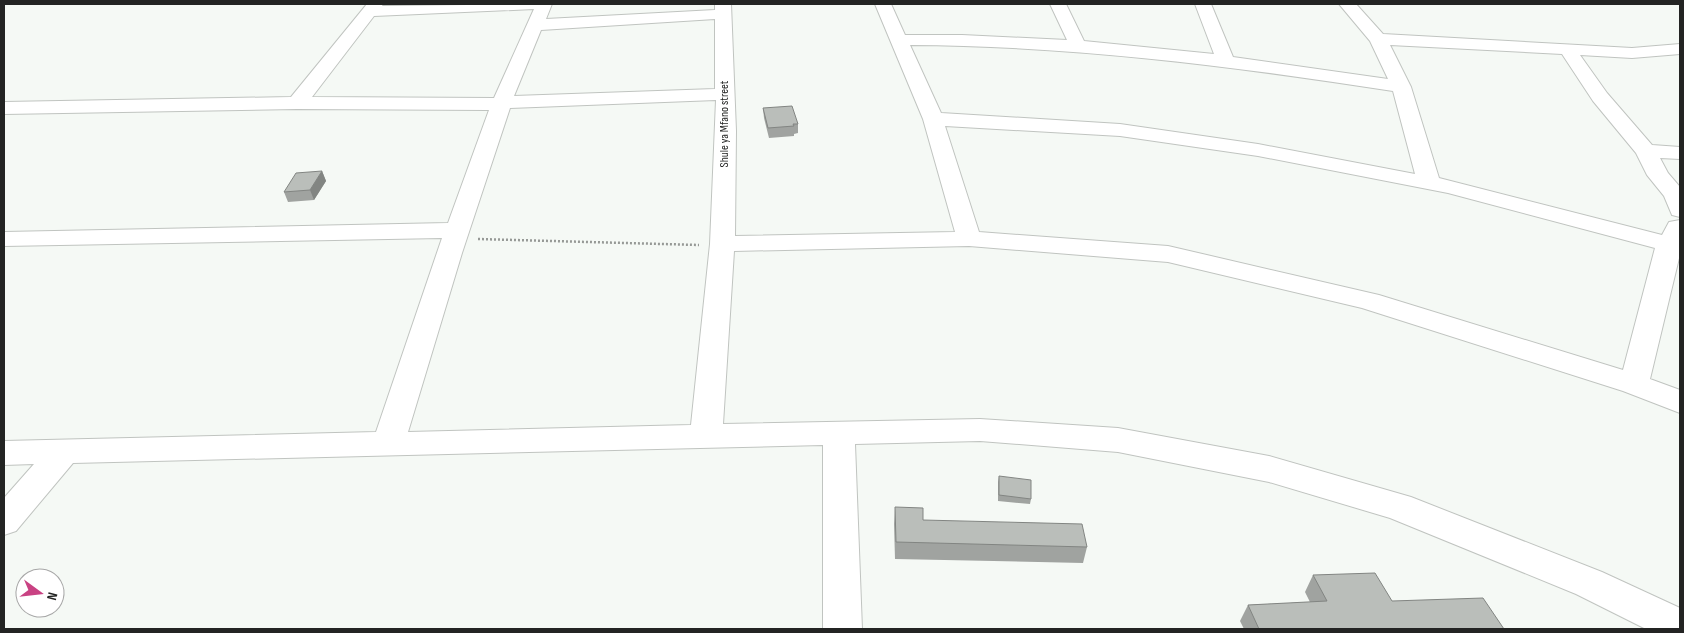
<svg xmlns="http://www.w3.org/2000/svg" width="1684" height="633" font-family="'Sofia Sans Condensed',sans-serif">
	<rect width="100%" height="100%" fill="#f5f9f5"/>
	<g fill="none" stroke-linecap="round" stroke-linejoin="round">
		<defs>
			<path id="street" d="M367 4H383L382 6 552 4 546 19 715 10V4H731L736 131 735 236 955 232 923 119 875 4H891L905 35H962L1067 40 1050 4H1066L1084 41 1214 54 1195 4H1211L1233 57 1388 79 1370 41 1339 4H1356L1383 34 1632 48 1680 44V54L1632 58 1580 55 1607 93 1652 145 1680 147V159L1660 158 1668 173 1680 187V217L1672 215 1664 196 1647 175 1636 153 1593 101 1562 54 1390 45 1411 87 1439 178 1662 235 1669 222 1680 220V254L1650 379 1680 390V413L1623 391 1362 308 1168 262 969 246 734 251 723 424 980 419 1118 428 1269 456 1411 497 1602 572 1680 608V629H1646L1576 594 1390 518 1269 482 1118 452 980 441 855 444 862 629H823V445L73 463 16 531 4 535V498L34 464 4 465V441L376 432 442 238 4 246V232L448 223 489 110 297 109 4 114V102L291 97ZM534 9 494 98 312 97 374 16ZM715 19V89L514 96 541 30ZM910 45C1072 46 1232 66 1393 91L1415 174 1258 144 1120 124 941 113ZM716 100 710 244 691 425 408 432 462 253 510 108ZM945 126 1120 136 1258 156 1448 193 1655 248 1623 370 1379 295 1168 246 979 232Z"/>
		</defs>
		<use href="#street" stroke="#c0c4c0" stroke-width="2"/>
		<path stroke="#969996" stroke-width="2.5" stroke-dasharray="2 2" stroke-linecap="butt" d="M478 239 699 245"/>
		<use href="#street" fill="#fff" fill-rule="evenodd"/>
	</g>
	<path fill="#a0a3a0" d="M763 108 798 124V133L794 134V136L769 138 764 118Z
		M322 171 326 181 314 200 288 202 284 192Z
		M999 476 1031 499 1030 504 998 501V482Z
		M895 507 923 520 1087 547 1083 563 895 559 894 524Z
		M1313 575 1392 601 1504 629H1244L1240 621 1248 605 1310 602 1305 592Z"/>
	<path fill="#828582" d="M322 171 326 181 314 200 310 190Z"/>
	<path fill="#babeba" stroke="#828582" d="M792 106 798 124H793L794 126 768 128 763 108Z
		M322 171 310 190 284 192 296 173Z
		M999 476 1031 480V499L999 495Z
		M895 507 923 508V520L1082 524 1087 547 896 542Z
		M1375 573 1392 601 1483 598 1504 629H1259L1248 605 1327 601 1313 575Z"/>
	<g text-anchor="middle" dominant-baseline="central" stroke-width="4" stroke-linejoin="round" paint-order="stroke">
		<g font-size="12" fill="#232423" stroke="#fff">
			<text transform="translate(724 124) rotate(-90)">Shule ya Mfano street</text>
		</g>
	</g>
	<rect width="1684" height="633" fill="none" stroke="#232423" stroke-width="10"/>
	<g transform="translate(40 593) rotate(105)"><circle r="24" fill="#ffffff" stroke="#a7a7a7"/>
	<path d="M0-4L9 19L0 12L-9 19Z" fill="#c94283"/>
	<text y="-8" font-size="14" font-weight="bold" text-anchor="middle" fill="#232423">N</text>
	</g>
</svg>
